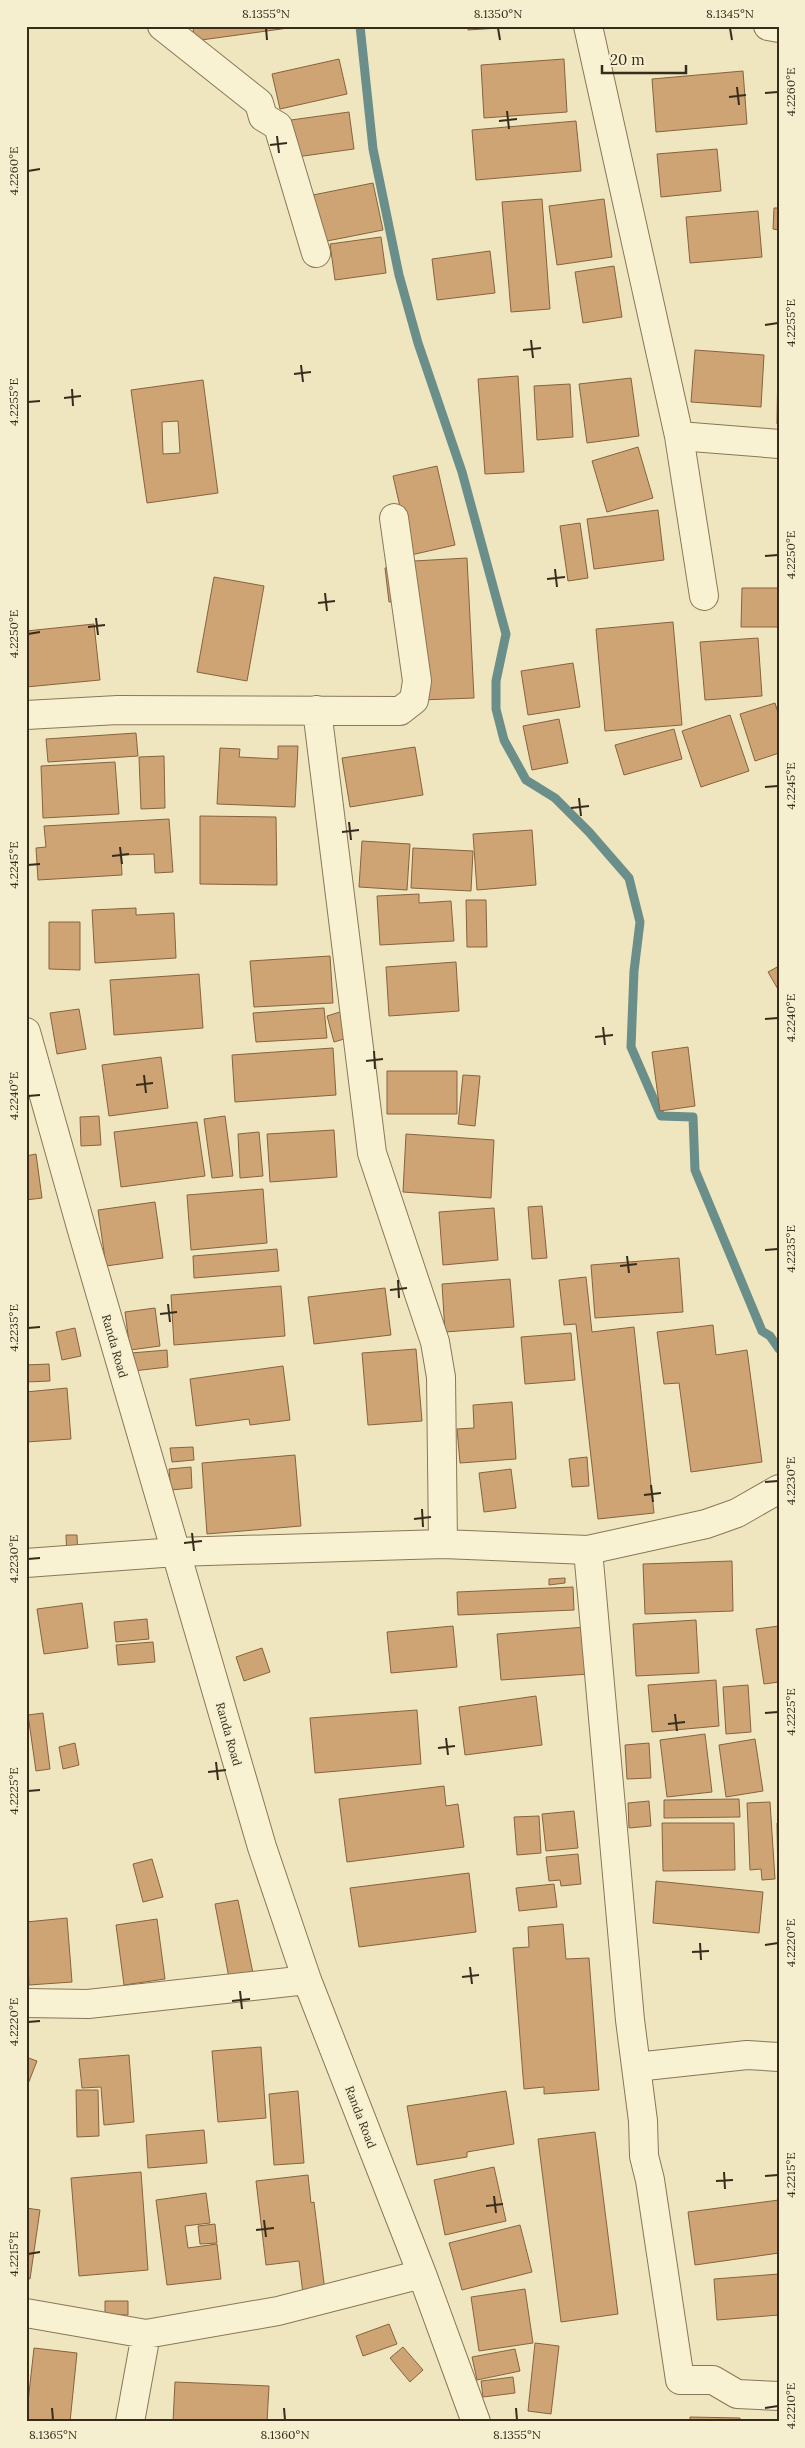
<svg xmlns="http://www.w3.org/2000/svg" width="805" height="2448" font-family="Lora,serif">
	<rect width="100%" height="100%" fill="#efe6bf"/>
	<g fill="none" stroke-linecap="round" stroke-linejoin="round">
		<path stroke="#6a8e89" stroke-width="9" d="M360 26 373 149 399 275 418 343 462 472 506 634 496 681V709L504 740 526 780 555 798 589 832 629 878 640 922 634 971 631 1047 661 1116 693 1117 695 1170 762 1331 770 1336 779 1349"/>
	</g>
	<path fill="#cea474" stroke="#87633d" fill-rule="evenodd" d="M193 26H303L194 41Z
		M468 26H530L468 30Z
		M339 59 347 94 280 109 272 74Z
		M564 59 567 112 484 118 481 65Z
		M743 71 747 124 656 132 652 79Z
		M349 112 354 149 296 157 291 120Z
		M576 121 581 171 476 180 472 130Z
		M717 149 721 191 661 197 657 154Z
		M373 183 383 230 322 242 313 195Z
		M542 199 550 309 511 312 502 202Z
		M604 199 612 257 557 265 549 206Z
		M774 208H779V230L773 229Z
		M758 211 762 257 690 263 686 217Z
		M381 237 386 273 335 280 330 244Z
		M490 251 495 293 437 300 432 259Z
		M614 266 622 317 583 323 575 272Z
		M695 350 764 355 761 407 691 402Z
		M778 357H779V424H777Z
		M518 376 524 472 485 474 478 379Z
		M631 378 639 436 587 443 579 384Z
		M203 380 218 493 147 503 131 390ZM178 421 180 453 163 454 162 422Z
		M570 384 573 437 537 440 534 386Z
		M638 447 653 498 607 512 592 461Z
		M437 466 455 545 411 555 393 476Z
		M658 510 664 560 594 569 587 519Z
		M580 523 588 578 568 581 560 526Z
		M467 558 474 698 421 700 414 561Z
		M395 566 400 601 389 602 385 568Z
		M214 577 264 586 247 681 197 672Z
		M742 588H779V627H741Z
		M673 622 682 725 605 731 596 629Z
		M94 624 100 680 26 687V631Z
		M758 638 762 696 705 700 700 642Z
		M573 663 580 707 528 715 521 671Z
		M775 703 779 716V753L755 761 740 714Z
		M730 715 749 771 701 787 682 731Z
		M559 719 568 763 532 770 523 726Z
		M674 729 682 759 624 775 615 745Z
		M136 733 138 756 48 762 46 739Z
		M278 746H298L295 807 217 804 220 748 240 749 239 757 278 759Z
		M415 747 423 795 350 807 342 758Z
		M164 756 165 808 141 809 139 757Z
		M115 762 119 814 43 818 41 766Z
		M200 816 276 817 277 885 200 884Z
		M169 819 173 872 155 873 154 854 121 855 122 875 38 880 36 848 46 847 44 826Z
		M532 830 536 885 477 890 473 834Z
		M362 841 410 844 407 890 359 887Z
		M413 848 473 851 471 891 411 888Z
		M419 894V903L451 901 454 941 380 945 377 896Z
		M466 900H486L487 947H467Z
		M136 908V915L174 913 176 958 95 963 92 910Z
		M49 922H80V970L49 969Z
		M330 956 333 1003 254 1007 250 961Z
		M456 962 459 1011 389 1016 386 967Z
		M779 966V991L768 972Z
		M199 974 203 1028 114 1035 110 980Z
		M324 1008 327 1038 256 1042 253 1013Z
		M79 1009 86 1049 57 1054 50 1013Z
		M343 1011 351 1037 334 1042 327 1016Z
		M688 1047 695 1106 660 1111 652 1052Z
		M333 1048 336 1095 235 1102 232 1055Z
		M161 1057 168 1108 109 1116 102 1065Z
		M387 1071H457V1114H387Z
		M463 1075 480 1076 475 1126 458 1124Z
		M99 1116 101 1145 81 1146 80 1117Z
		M225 1116 233 1176 212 1178 204 1119Z
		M197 1122 205 1176 121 1187 114 1132Z
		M334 1130 337 1177 270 1182 267 1134Z
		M259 1132 263 1176 240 1178 238 1134Z
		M406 1134 494 1140 491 1198 403 1192Z
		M36 1154 42 1198 26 1200V1156Z
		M263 1189 267 1243 191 1250 187 1195Z
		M155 1202 163 1258 106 1266 98 1210Z
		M542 1206 547 1258 532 1259 528 1207Z
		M494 1208 498 1260 443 1265 439 1212Z
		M277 1249 279 1271 194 1278 193 1256Z
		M679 1258 683 1312 595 1318 591 1265Z
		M586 1277 592 1332 634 1327 654 1513 598 1519 576 1324 564 1325 559 1280Z
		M510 1279 514 1327 445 1332 442 1284Z
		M281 1286 285 1336 174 1345 171 1295Z
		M385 1288 391 1335 314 1344 308 1297Z
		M155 1308 160 1346 130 1350 125 1312Z
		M713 1325 716 1355 747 1350 762 1462 691 1472 679 1383 664 1384 657 1332Z
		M75 1328 81 1356 62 1360 56 1332Z
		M571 1333 575 1380 525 1384 521 1337Z
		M416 1349 422 1421 368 1425 362 1353Z
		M167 1350 168 1367 133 1371 131 1353Z
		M49 1364 50 1381 26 1382V1365Z
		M283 1366 290 1420 250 1425 249 1419 196 1426 190 1379Z
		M67 1388 71 1439 26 1442V1392Z
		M512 1402 516 1459 460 1463 457 1429 474 1428 473 1405Z
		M193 1447 194 1460 172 1462 170 1448Z
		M295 1455 301 1526 207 1534 202 1463Z
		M587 1457 589 1486 572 1487 569 1459Z
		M191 1467 192 1488 171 1490 169 1469Z
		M511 1469 516 1508 484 1512 479 1473Z
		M66 1535H77L78 1558H67Z
		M732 1561 733 1611 645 1614 643 1564Z
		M565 1578V1583L549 1585V1579Z
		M573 1587 574 1610 458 1615 457 1592Z
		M82 1603 88 1648 44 1654 37 1609Z
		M147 1619 149 1639 116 1642 114 1622Z
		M696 1620 699 1673 636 1676 633 1624Z
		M453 1626 457 1667 391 1673 387 1632Z
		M779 1626V1682L764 1684 756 1629Z
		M585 1627 589 1674 501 1680 497 1634Z
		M153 1642 155 1662 118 1665 116 1645Z
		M262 1648 270 1672 244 1681 236 1657Z
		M716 1680 719 1726 652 1732 648 1685Z
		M748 1685 751 1732 726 1734 723 1687Z
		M536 1696 542 1745 465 1755 459 1707Z
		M417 1710 421 1764 315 1773 310 1718Z
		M43 1713 50 1769 36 1771 28 1715Z
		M705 1734 712 1792 667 1797 660 1740Z
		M755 1739 763 1791 726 1797 719 1745Z
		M75 1743 79 1765 63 1769 59 1747Z
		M649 1743 651 1778 627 1779 625 1745Z
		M444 1786 446 1806 458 1804 464 1847 347 1862 339 1799Z
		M739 1799 740 1817 664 1818V1800Z
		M649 1801 651 1826 629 1828 628 1803Z
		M770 1802 775 1879 762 1880 761 1869 750 1870 747 1803Z
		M574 1811 578 1848 546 1851 542 1814Z
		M539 1816 541 1853 517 1855 514 1817Z
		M662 1823H734L735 1870 663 1871Z
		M777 1823H779V1883H778Z
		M578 1854 581 1884 561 1886 560 1880 549 1881 546 1857Z
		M152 1859 163 1897 143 1902 133 1864Z
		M469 1873 476 1932 359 1947 350 1888Z
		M656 1881 763 1892 759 1933 653 1923Z
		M554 1884 557 1907 519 1911 516 1888Z
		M238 1900 253 1973 229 1978 215 1904Z
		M67 1918 72 1982 29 1985 26 1922Z
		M157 1919 165 1979 124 1985 116 1925Z
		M563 1924 566 1959 589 1958 599 2090 544 2094V2087L524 2089 513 1948 529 1947 528 1927Z
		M261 2047 266 2118 218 2122 212 2051Z
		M129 2055 134 2122 104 2125 101 2087 82 2088 79 2059Z
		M26 2057 37 2061 26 2089Z
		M76 2090H98L99 2136 77 2137Z
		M298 2091 304 2163 274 2165 269 2094Z
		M506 2091 514 2144 467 2152V2157L417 2165 407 2106Z
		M204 2130 207 2163 148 2168 146 2135Z
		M595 2132 618 2314 561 2322 538 2139Z
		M494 2167 506 2221 445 2235 434 2180Z
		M141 2172 148 2270 79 2276 71 2178Z
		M308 2175 311 2203 314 2202 325 2291 303 2294 299 2261 266 2265 256 2181Z
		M206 2193 210 2223 185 2226 188 2248 217 2244 221 2279 167 2285 156 2200Z
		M779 2200V2253L695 2265 688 2212Z
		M26 2208 40 2210 30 2279 26 2278Z
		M215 2224 217 2243 200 2244 198 2226Z
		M520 2225 532 2272 462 2290 449 2243Z
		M779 2274V2315L717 2320 714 2279Z
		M525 2289 533 2343 479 2351 471 2297Z
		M105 2301H128V2315H105Z
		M389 2324 397 2344 363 2356 356 2336Z
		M535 2343 559 2346 551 2414 528 2411Z
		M403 2347 423 2370 410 2382 390 2358Z
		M34 2348 77 2353 70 2422 26 2420Z
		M515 2349 520 2371 477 2380 472 2357Z
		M513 2377 515 2393 483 2397 481 2381Z
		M175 2382 269 2386 267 2422H173Z
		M690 2417 740 2418V2422H690Z"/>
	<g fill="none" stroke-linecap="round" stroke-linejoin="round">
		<defs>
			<path id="minor" d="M162 26 259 103 263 117 278 126 316 253
				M588 26 679 436 704 596
				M768 26 779 28
				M679 436 779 444
				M317 710 372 1153 435 1342 441 1377 443 1544
				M26 715 118 710 400 711 414 700 417 681 394 518
				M26 1032 81 1227 262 1847 307 1980 422 2274 476 2422
				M588 1550 630 2020 643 2121 644 2156 650 2180 680 2380H713L737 2394 779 2396
				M26 1563 176 1552 443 1544 588 1550 706 1524 737 1513 779 1489
				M26 2003 88 2004 307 1980
				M636 2067 747 2055 779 2057
				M26 2313 146 2334 278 2311 422 2274
				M130 2422 146 2334"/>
		</defs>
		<use href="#minor" stroke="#887757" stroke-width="30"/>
		<use href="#minor" stroke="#f9f2d2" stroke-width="28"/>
	</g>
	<path fill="none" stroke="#372c1c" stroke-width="2" d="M266 28 267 40M498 28 500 40M730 28 732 40M737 87 739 105M765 93 778 92M729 97 746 95M507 111 509 129M499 121 517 119M277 136 279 153M270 145 287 143M28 171 40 169M765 325 778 323M531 340 533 358M523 350 541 348M301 365 303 382M294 374 311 372M72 389 73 406M64 398 81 396M28 402 40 401M765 556 778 555M555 569 557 587M547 579 565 577M325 593 327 611M318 603 335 601M96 618 98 635M88 627 105 625M28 634 40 632M765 787 778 786M579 798 581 816M571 808 589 806M349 822 351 840M342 832 359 830M120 847 122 864M112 856 129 854M28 865 40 864M765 1019 778 1018M603 1027 605 1045M595 1037 613 1035M374 1051 375 1069M366 1061 383 1059M144 1075 146 1093M136 1085 153 1083M28 1096 40 1095M765 1250 778 1249M627 1256 629 1273M620 1266 637 1264M398 1280 399 1298M390 1290 407 1288M168 1304 170 1322M160 1314 177 1312M28 1328 40 1327M765 1482 778 1481M651 1485 653 1502M644 1495 661 1493M422 1509 423 1527M414 1519 431 1517M192 1533 194 1551M184 1543 202 1541M28 1559 40 1558M765 1713 778 1712M675 1714 677 1731M668 1724 685 1722M446 1738 448 1755M438 1748 455 1746M216 1762 218 1780M208 1772 226 1770M28 1791 40 1790M700 1943 701 1960M765 1945 778 1943M692 1952 709 1951M470 1967 472 1984M462 1977 479 1975M240 1991 242 2009M232 2001 250 1999M28 2022 40 2021M724 2172 725 2189M765 2176 778 2175M716 2181 733 2180M494 2196 496 2213M486 2206 503 2204M264 2220 266 2237M256 2230 274 2228M28 2254 40 2252M52 2408 53 2420M284 2408 285 2420M516 2408 517 2420M765 2408 778 2406"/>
	<g text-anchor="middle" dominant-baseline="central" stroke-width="4" stroke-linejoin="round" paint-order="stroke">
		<g font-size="12" fill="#372c1c" stroke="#f6efcf">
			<text transform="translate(115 1346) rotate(74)">Randa Road</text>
			<text transform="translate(229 1734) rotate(74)">Randa Road</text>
			<text transform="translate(361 2117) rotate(69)">Randa Road</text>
		</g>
	</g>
	<rect width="805" height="2448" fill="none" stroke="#f6efcf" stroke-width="55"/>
	<path d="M602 65v8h84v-8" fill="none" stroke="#372c1c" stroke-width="2.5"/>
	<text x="610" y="65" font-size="15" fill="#372c1c" stroke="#f6efcf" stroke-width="4" paint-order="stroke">20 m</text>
	<rect x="28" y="28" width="750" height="2392" fill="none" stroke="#372c1c" stroke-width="2"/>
	<g font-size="12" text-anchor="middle" fill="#372c1c">
		<text x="266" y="18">8.1355°N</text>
		<text x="498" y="18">8.1350°N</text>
		<text x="730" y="18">8.1345°N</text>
		<text transform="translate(791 92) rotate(-90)" y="4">4.2260°E</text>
		<text transform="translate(14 171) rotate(-90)" y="4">4.2260°E</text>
		<text transform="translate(791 323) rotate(-90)" y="4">4.2255°E</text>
		<text transform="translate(14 402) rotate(-90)" y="4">4.2255°E</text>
		<text transform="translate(791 555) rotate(-90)" y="4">4.2250°E</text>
		<text transform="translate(14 634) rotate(-90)" y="4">4.2250°E</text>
		<text transform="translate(791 786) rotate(-90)" y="4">4.2245°E</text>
		<text transform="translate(14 865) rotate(-90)" y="4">4.2245°E</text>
		<text transform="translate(791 1018) rotate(-90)" y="4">4.2240°E</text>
		<text transform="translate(14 1096) rotate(-90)" y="4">4.2240°E</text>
		<text transform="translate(791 1249) rotate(-90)" y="4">4.2235°E</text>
		<text transform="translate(14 1328) rotate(-90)" y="4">4.2235°E</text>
		<text transform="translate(791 1481) rotate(-90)" y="4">4.2230°E</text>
		<text transform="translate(14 1559) rotate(-90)" y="4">4.2230°E</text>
		<text transform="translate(791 1712) rotate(-90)" y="4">4.2225°E</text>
		<text transform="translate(14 1791) rotate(-90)" y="4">4.2225°E</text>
		<text transform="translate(791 1943) rotate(-90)" y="4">4.2220°E</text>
		<text transform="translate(14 2022) rotate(-90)" y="4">4.2220°E</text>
		<text transform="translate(791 2175) rotate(-90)" y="4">4.2215°E</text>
		<text transform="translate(14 2254) rotate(-90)" y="4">4.2215°E</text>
		<text transform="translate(791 2406) rotate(-90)" y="4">4.2210°E</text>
		<text x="53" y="2439">8.1365°N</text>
		<text x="285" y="2439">8.1360°N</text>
		<text x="517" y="2439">8.1355°N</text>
	</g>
</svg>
